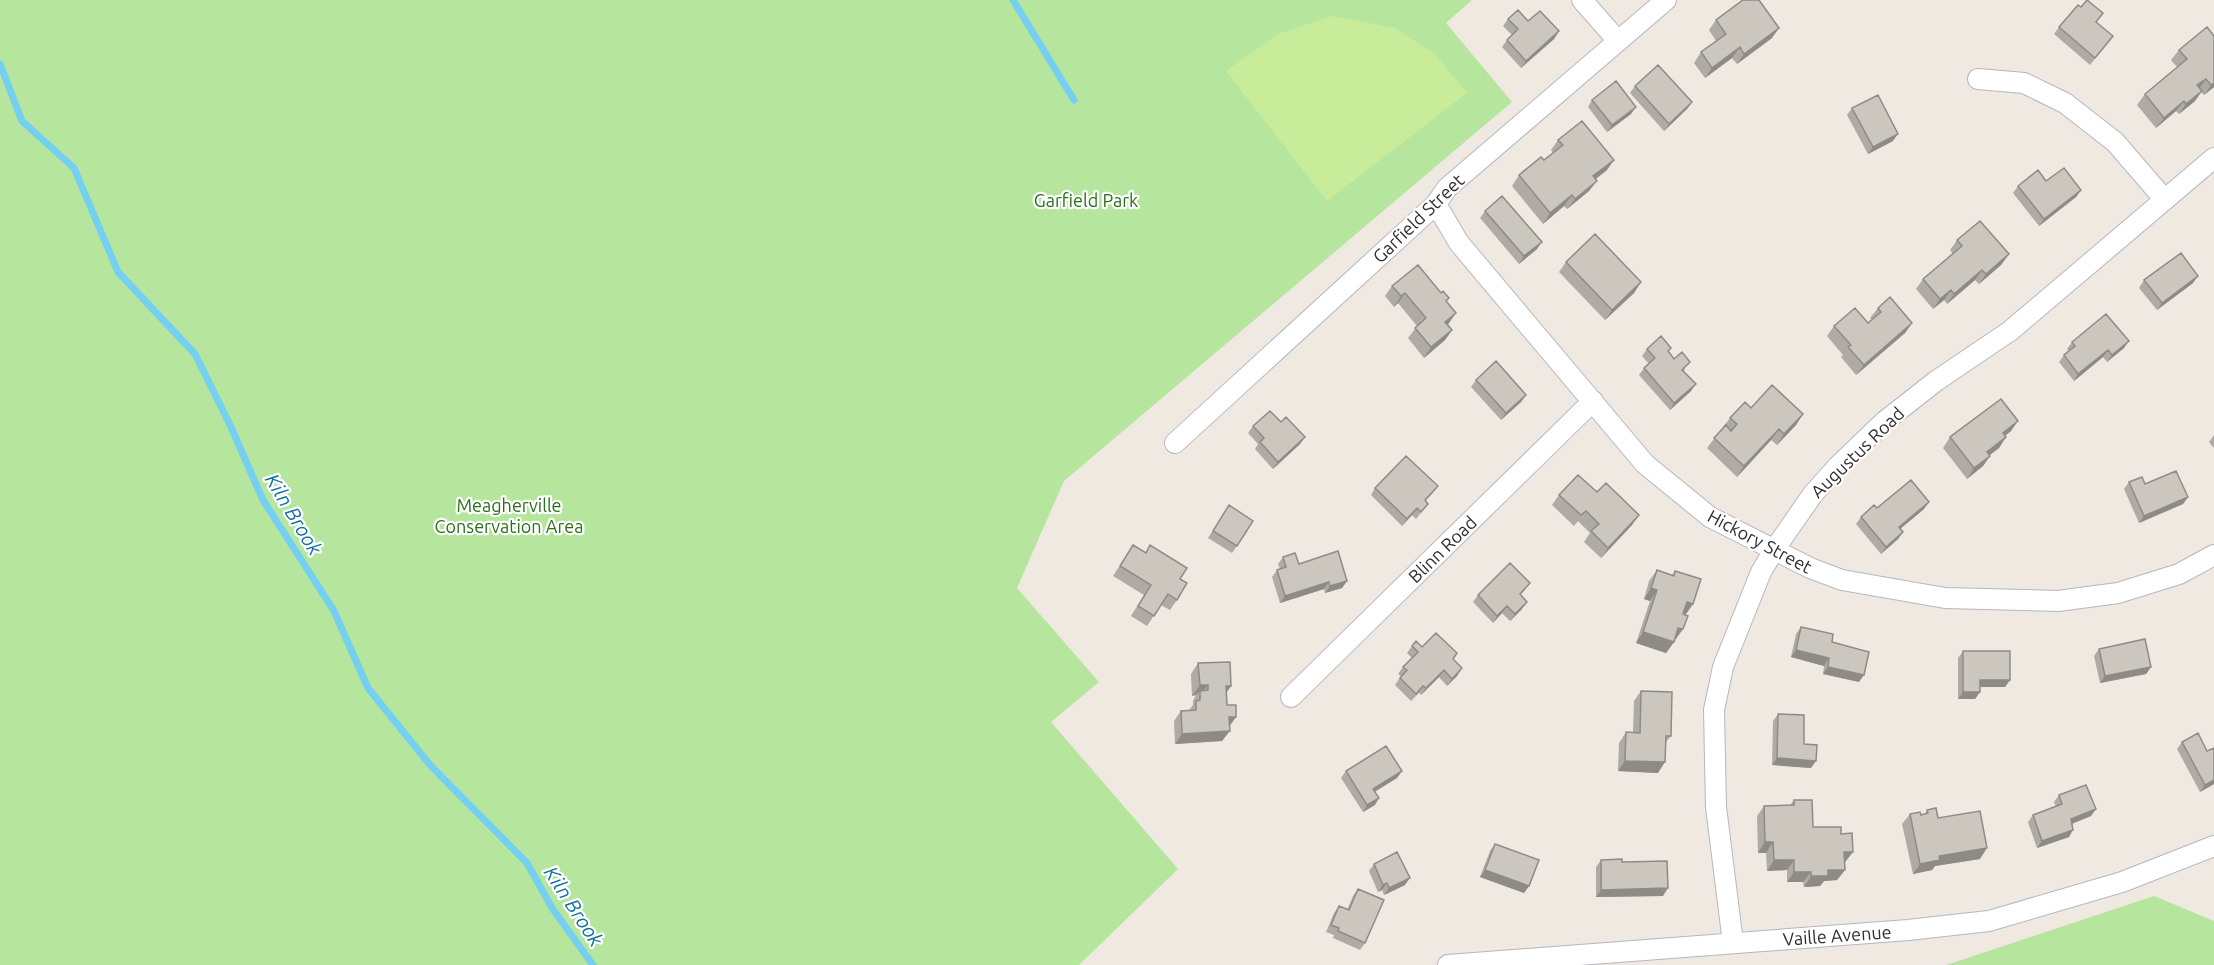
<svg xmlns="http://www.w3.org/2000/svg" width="2214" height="965" font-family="Ubuntu,sans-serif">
	<rect width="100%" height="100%" fill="#efe9e1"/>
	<path fill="#b6e59e" d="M0 0H1472L1446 23 1512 102 1064 481 1017 588 1099 682 1051 722 1178 869 1079 965H0Z
		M2154 896 2214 921V965H1946Z"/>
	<path fill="#c9ec9a" d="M1332 16 1395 28 1435 54 1467 93 1327 201 1226 71 1278 34Z"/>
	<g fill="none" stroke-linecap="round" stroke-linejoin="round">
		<path stroke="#75cff0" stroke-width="7" d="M1013 0 1074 100
			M0 64 22 121 74 168 118 272 195 354 231 427 263 500 334 611 368 688 430 765 527 863 552 908 593 965"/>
		<defs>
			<path id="street" d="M1582 0 1618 41
				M1978 79 2024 83 2065 103 2115 142 2165 200
				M1436 204 1459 243 1645 464 1710 517 1810 568 1842 580 1945 598 2058 601 2118 593 2179 574 2214 555
				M1175 443 1436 204 1447 188 1666 0
				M1291 697 1593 401
				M1733 943 1716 807 1714 710 1723 667 1761 572 1774 550 1813 494 1838 466 1885 421 1936 381 2010 331 2214 158
				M1448 965 1908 930 1989 921 2122 882 2214 846"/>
		</defs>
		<use href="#street" stroke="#b4b7c1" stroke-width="22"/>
		<use href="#street" stroke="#fff" stroke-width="20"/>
	</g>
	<path fill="#afaba4" d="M1508 19 1528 21 1559 31 1554 39 1521 68 1502 47 1507 40 1512 35 1503 26Z
		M1716 20 1772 38 1737 64 1732 58 1705 78 1694 63 1701 52 1716 41 1709 30Z
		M2097 22 2108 43 2090 65 2054 34 2059 27Z
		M2179 50 2214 87 2204 95 2201 92 2195 101 2179 114 2176 111 2156 128 2137 105 2145 94 2177 67 2171 60Z
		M1635 86 1692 102 1687 109 1664 131 1630 93Z
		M1592 100 1631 114 1607 132 1588 107Z
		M1852 108 1893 141 1868 154 1847 115Z
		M1558 140 1607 170 1595 179 1589 191 1567 209 1564 206 1543 224 1512 186 1519 175 1544 160 1553 153 1551 150Z
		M2018 186 2081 190 2076 197 2039 226 2013 193Z
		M1485 211 1537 249 1519 264 1480 218Z
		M1957 240 2009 254 2001 265 1979 284 1975 280 1947 304 1944 300 1933 309 1916 289 1923 279 1953 254 1950 250Z
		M1566 262 1641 282 1634 293 1605 320 1559 272Z
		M2144 280 2193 283 2157 310 2139 288Z
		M1392 286 1447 302 1449 323 1448 324 1452 330 1445 340 1424 358 1408 338 1417 326 1398 303 1394 307 1385 296Z
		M1878 308 1912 323 1905 333 1856 375 1841 357 1843 355 1827 336 1834 326 1868 323 1872 320 1870 318Z
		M2072 342 2124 348 2107 362 2103 357 2074 381 2059 362 2064 355 2069 351 2067 349Z
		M1671 348 1668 352 1685 369 1684 371 1691 391 1670 410 1639 375 1644 368 1649 364 1642 356 1647 349Z
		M1476 380 1526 395 1521 402 1501 420 1471 387Z
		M1751 408 1803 414 1796 425 1777 445 1771 440 1737 477 1707 448 1730 418Z
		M1253 426 1300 444 1273 469 1255 449 1258 444 1248 433Z
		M2011 431 2005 436 2006 437 1999 448 1990 455V456L1983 466 1967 479 1943 448 1950 437Z
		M2214 435V448L2209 442Z
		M2129 482 2145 484 2188 497 2183 504 2139 523 2124 489Z
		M1375 488 1433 493 1425 501 1428 504 1416 519 1412 515 1402 526 1371 495Z
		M1559 495 1632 525 1601 558 1584 542 1590 533 1578 521 1574 526 1552 505Z
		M1877 508 1924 509 1900 529 1903 532 1898 539 1881 554 1856 524 1861 517Z
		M1224 513 1237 546 1232 553 1208 538Z
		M1133 545 1145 553 1150 545 1180 579 1177 600 1170 610 1161 605 1147 626 1131 616 1144 595 1113 576Z
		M1283 557 1299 564 1347 581 1342 588 1325 593 1324 589 1280 603 1272 577 1277 570 1280 569 1278 564Z
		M1657 570 1672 575 1675 571 1693 604 1686 614H1683L1676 639H1675L1674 642 1666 653 1636 643 1650 601 1644 599 1649 581Z
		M1525 590 1520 595 1522 609 1510 621 1502 613 1493 623 1473 602 1478 595Z
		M1801 627 1859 682 1823 674 1824 666 1791 657 1796 634Z
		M1412 646 1457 653 1453 659 1462 668 1457 676 1447 686 1439 677 1421 695 1419 693 1411 701 1395 685 1401 676 1398 674 1403 667 1412 658 1407 653Z
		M2099 649 2151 667 2146 674 2100 683 2094 656Z
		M1963 651 2010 680 2005 687H1980V692L1975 699H1958V658Z
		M1198 663 1231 686 1226 693 1230 726 1222 741 1175 744 1174 721 1181 711 1189 710 1193 705V701L1196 695 1192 696 1191 674Z
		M1641 691 1671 736 1666 742 1658 773 1618 771 1619 743 1626 732H1633L1634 701Z
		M1778 714 1804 744 1811 768 1772 765 1773 721Z
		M2182 742 2207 751 2214 748V784L2200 792 2177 749Z
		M1346 771H1402L1397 778 1375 791V805L1363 812 1341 778Z
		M2059 795 2091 816 2072 824 2069 837 2037 848 2028 822 2033 815 2056 807 2054 802Z
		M1794 800 1813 827 1841 834 1853 852 1845 862H1844L1845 870 1837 880 1824 881 1820 886 1804 887 1803 882H1787V870L1767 871 1766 853H1758L1757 816 1764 806 1790 805Z
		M1927 810 1938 818 1980 859 1935 866 1932 870 1913 874 1902 824 1910 814 1921 815 1925 814Z
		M1495 844 1529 886 1524 893 1480 877 1490 851Z
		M1601 860 1622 862 1663 896 1596 897V867Z
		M1374 864 1405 885 1384 895 1382 890 1378 892 1369 871Z
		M1358 889 1365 943 1360 950 1333 938 1334 935 1326 932 1334 913 1339 906 1347 910 1353 896Z"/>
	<path fill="#8e8b86" d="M1779 28 1772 38 1737 64 1744 54Z
		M1559 31 1554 39 1521 68 1526 61Z
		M1740 47 1732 58 1705 78 1712 68Z
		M2206 79 2199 89 2197 85Z
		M2214 83V87L2204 95 2211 85Z
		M2202 91 2195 101 2179 114 2186 104Z
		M2184 101 2176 111 2156 128 2164 118Z
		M1692 102 1687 109 1664 131 1669 124Z
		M1636 107 1631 114 1607 132 1612 125Z
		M1898 134 1893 141 1868 154 1873 147Z
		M1614 160 1607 170 1586 187 1593 176Z
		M1597 181 1589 191 1567 209 1575 199Z
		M2081 190 2076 197 2039 226 2044 219Z
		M1572 195 1564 206 1543 224 1550 213Z
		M1542 242 1537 249 1519 264 1524 256Z
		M2009 254 2001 265 1979 284 1986 274Z
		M1982 270 1975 280 1947 304 1954 294Z
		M2198 276 2193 283 2157 310 2162 303Z
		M1641 282 1634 293 1605 320 1612 310Z
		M1951 290 1944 300 1933 309 1940 299Z
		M1405 293 1398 303 1394 307 1401 296Z
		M1456 313 1449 323 1438 332 1445 322Z
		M1912 323 1905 333 1856 375 1864 365Z
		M1452 330 1445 340 1424 358 1431 347Z
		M2129 341 2124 348 2107 362 2112 355Z
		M2108 350 2103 357 2074 381 2078 374Z
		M1696 384 1691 391 1670 410 1674 403Z
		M1526 395 1521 402 1501 420 1506 413Z
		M1803 414 1796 425 1777 445 1784 434Z
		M2018 421 2011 431 1995 443 2003 433Z
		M1779 429 1771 440 1737 477 1744 466Z
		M1305 437 1300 444 1273 469 1278 462Z
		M2006 437 1999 448 1980 462 1987 452Z
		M1990 456 1983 466 1967 479 1974 468Z
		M2188 497 2183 504 2139 523 2144 516Z
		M1929 502 1924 509 1894 534 1899 527Z
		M1417 508 1412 515 1402 526 1407 519Z
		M1639 515 1632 525 1601 558 1608 548Z
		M1903 532 1898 539 1881 554 1886 547Z
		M1347 581 1342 588 1325 593 1330 586Z
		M1329 582 1324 589 1280 603 1285 596Z
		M1651 588 1657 590 1650 601 1644 599Z
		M1527 602 1522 609 1510 621 1515 614Z
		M1687 602 1693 604 1686 614 1680 612Z
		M1507 606 1502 613 1493 623 1497 616Z
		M1678 628 1683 629 1676 639 1671 638Z
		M1643 632 1674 642 1666 653 1636 643Z
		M1796 650 1829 658 1824 666 1791 657Z
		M1828 667 1864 675 1859 682 1823 674Z
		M2151 667 2146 674 2100 683 2105 676Z
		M1462 668 1457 676 1447 686 1452 679Z
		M1444 670 1439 677 1421 695 1426 688Z
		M1980 680H2010L2005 687H1975Z
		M1200 685H1208L1200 695V691L1196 695 1192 696Z
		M1226 686H1231L1224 696Z
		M1963 692H1980L1975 699H1958Z
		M1229 717H1236L1229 727Z
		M1230 731 1222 741 1175 744 1182 734Z
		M1777 758 1816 761 1811 768 1772 765Z
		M1625 761 1665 762 1658 773 1618 771Z
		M1402 771 1397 778 1368 796 1373 789Z
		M2214 780V784L2200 792 2205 785Z
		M1379 798 1375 805 1363 812 1367 805Z
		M2096 809 2091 816 2066 826 2071 819Z
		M2073 830 2069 837 2037 848 2042 841Z
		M1765 842H1773L1766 853H1758Z
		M1987 848 1980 859 1935 866 1932 870 1913 874 1920 864 1939 856Z
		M1844 852H1853L1845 862 1837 863Z
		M1774 860H1794L1787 870 1767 871Z
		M1485 870 1529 886 1524 893 1480 877Z
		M1828 870H1845L1837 880 1824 881 1820 886 1804 887 1811 876Z
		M1794 872H1811L1803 882H1787Z
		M1410 878 1405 885 1384 895 1389 888Z
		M1387 883 1382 890 1378 892 1383 885Z
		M1668 888 1663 896 1596 897 1601 890Z"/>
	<path fill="#cbc7bf" stroke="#8e8b86" stroke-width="1.5" d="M1743 0H1759L1779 28 1744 54 1740 47 1712 68 1701 52 1726 34 1716 20Z
		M2087 0 2103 13 2096 22 2113 36 2095 58 2059 27 2078 5 2081 7Z
		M1518 10 1528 21 1540 11 1559 31 1526 61 1507 40 1518 29 1508 19Z
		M2207 27 2214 36V83L2211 85 2206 79 2197 85 2202 91 2186 104 2184 101 2164 118 2145 94 2187 59 2179 50Z
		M1658 65 1692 102 1669 124 1635 86Z
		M1616 81 1636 107 1612 125 1592 100Z
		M1878 95 1898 134 1873 147 1852 108Z
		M1582 121 1614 160 1593 176 1597 181 1575 199 1572 195 1550 213 1519 175 1541 157 1544 160 1563 145 1558 140Z
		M2064 168 2081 190 2044 219 2018 186 2038 170 2046 181Z
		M1502 196 1542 242 1524 256 1485 211Z
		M1980 221 2009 254 1986 274 1982 270 1954 294 1951 290 1940 299 1923 279 1962 246 1957 240Z
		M1595 234 1641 282 1612 310 1566 262Z
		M2181 253 2198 276 2162 303 2144 280Z
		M1418 265 1441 293 1443 291 1449 298 1446 301 1456 313 1445 322 1452 330 1431 347 1415 328 1426 318 1405 293 1401 296 1392 286Z
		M1890 297 1912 323 1864 365 1848 347 1851 345 1834 326 1855 308 1868 323 1881 312 1878 308Z
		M2106 314 2129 341 2112 355 2108 350 2078 374 2064 355 2075 346 2072 342Z
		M1661 336 1671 348 1668 351 1674 359 1682 352 1690 362 1682 370 1696 384 1674 403 1644 368 1655 358 1647 349Z
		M1496 361 1526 395 1506 413 1476 380Z
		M1772 385 1803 414 1784 434 1779 429 1744 466 1714 438 1726 425 1731 431 1737 424 1730 418 1745 402 1751 408Z
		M2001 399 2018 421 2003 433 2006 437 1987 452 1990 456 1974 468 1950 437Z
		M1270 411 1281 422 1286 417 1305 437 1278 462 1260 442 1264 438 1253 426Z
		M1406 456 1438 486 1425 500 1428 504 1421 512 1417 508 1407 519 1375 488Z
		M2176 471 2188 497 2144 516 2129 482 2142 477 2145 484Z
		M1578 475 1597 492 1606 483 1639 515 1608 548 1591 531 1599 524 1586 511 1581 515 1559 495Z
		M1911 480 1929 502 1899 527 1903 532 1886 547 1861 517 1874 505 1877 508Z
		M1229 505 1253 521 1237 546 1213 531Z
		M1133 545 1146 553 1150 545 1187 568 1180 579 1187 583 1177 600 1168 594 1154 616 1138 606 1151 585 1120 566Z
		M1338 551 1347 581 1330 586 1329 582 1285 596 1277 570 1286 567 1283 557 1295 553 1299 564Z
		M1510 563 1530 583 1520 594 1527 602 1515 614 1507 606 1497 616 1478 595Z
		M1657 570 1674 576 1675 571 1701 579 1693 604 1687 602 1683 614 1688 616 1683 629 1678 628 1674 642 1643 632 1657 590 1651 588Z
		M1801 627 1833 634 1832 642 1869 652 1864 675 1828 667 1829 658 1796 650Z
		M1436 633 1457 653 1453 659 1462 668 1452 679 1444 670 1426 688 1423 686 1416 694 1400 678 1407 670 1403 667 1418 652 1412 646 1416 641 1422 647Z
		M2145 639 2151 667 2105 676 2099 649Z
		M1963 651H2010V680H1980V692H1963Z
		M1230 662 1231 686H1226L1227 705H1236V717H1229L1230 731 1182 734 1181 711 1196 710V701L1200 700V691L1208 690V685H1200L1198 663Z
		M1641 691 1672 692 1671 736H1666L1665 762 1625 761 1626 732 1640 733Z
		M1778 714 1804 715V744L1817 745 1816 761 1777 758Z
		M2198 733 2207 751 2214 748V780L2205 785 2182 742Z
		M1386 746 1402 771 1373 789 1379 798 1367 805 1346 771Z
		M2086 785 2096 809 2071 819 2073 830 2042 841 2033 815 2062 804 2059 795Z
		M1794 800H1812L1813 827H1841V834L1852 833 1853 852H1844L1845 870H1828V876H1811V872H1794V860H1774L1773 842H1765L1764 806 1794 805Z
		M1936 808 1938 818 1980 811 1987 848 1939 856 1940 860 1920 864 1910 814 1920 812 1921 815 1928 813 1927 810Z
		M1495 844 1539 860 1529 886 1485 870Z
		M1397 852 1410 878 1389 888 1387 883 1383 885 1374 864Z
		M1622 859V862L1667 861 1668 888 1601 890V860Z
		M1358 889 1384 900 1365 943 1338 931 1339 928 1331 925 1339 906 1349 910Z"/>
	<g text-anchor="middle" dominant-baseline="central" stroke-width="4.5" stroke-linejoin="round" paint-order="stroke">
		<g font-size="18" fill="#2c6e1b" stroke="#fff">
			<text x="1086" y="200">Garfield Park</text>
			<text x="509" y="505">Meagherville<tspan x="509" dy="21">Conservation Area</tspan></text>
		</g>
		<g font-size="18" fill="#2e2e2e" stroke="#fff">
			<text transform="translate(1418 218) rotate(-44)">Garfield Street</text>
			<text transform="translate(1857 452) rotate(-44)">Augustus Road</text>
			<text transform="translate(1760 541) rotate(28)">Hickory Street</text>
			<text transform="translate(1442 549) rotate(-44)">Blinn Road</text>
			<text transform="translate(1837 935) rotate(-4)">Vaille Avenue</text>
		</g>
		<g font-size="20" font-style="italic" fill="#0d6fa3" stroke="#fff">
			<text transform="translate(294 514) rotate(59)">Kiln Brook</text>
			<text transform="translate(574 906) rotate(57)">Kiln Brook</text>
		</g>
	</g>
</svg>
